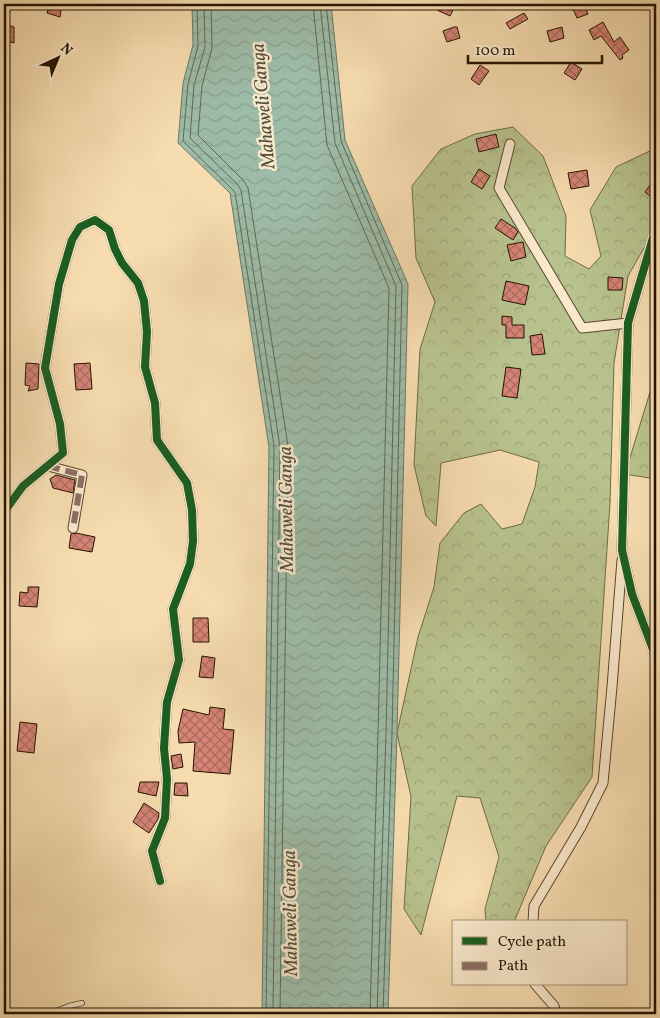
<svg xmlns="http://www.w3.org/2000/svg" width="660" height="1018" font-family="Vollkorn,serif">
	<defs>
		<pattern id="forest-crowns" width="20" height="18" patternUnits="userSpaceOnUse" patternTransform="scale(1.25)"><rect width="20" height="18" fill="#b8c28e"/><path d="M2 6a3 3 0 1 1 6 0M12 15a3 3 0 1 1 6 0" fill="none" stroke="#9ea679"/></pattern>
		<pattern id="water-waves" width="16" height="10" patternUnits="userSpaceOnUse" patternTransform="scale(1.25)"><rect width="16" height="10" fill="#9dbca8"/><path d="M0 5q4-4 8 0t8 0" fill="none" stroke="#87a18f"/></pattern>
		<pattern id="building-cross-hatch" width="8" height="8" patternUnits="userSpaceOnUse" patternTransform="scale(1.25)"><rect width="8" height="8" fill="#d58476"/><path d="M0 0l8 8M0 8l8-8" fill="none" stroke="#ad6b5e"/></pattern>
	</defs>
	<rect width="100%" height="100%" fill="#f6dcaf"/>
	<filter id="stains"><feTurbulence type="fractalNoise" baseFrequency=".004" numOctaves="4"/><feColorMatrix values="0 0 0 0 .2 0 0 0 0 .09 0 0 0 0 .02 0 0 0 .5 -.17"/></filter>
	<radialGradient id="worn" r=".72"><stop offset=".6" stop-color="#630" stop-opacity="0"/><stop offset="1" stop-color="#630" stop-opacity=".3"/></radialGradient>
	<path fill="url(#forest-crowns)" stroke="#6e6a48" d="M513 127 543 156 566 216 565 256 589 269 601 256 590 210 616 167 656 148V227L628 276 614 363 610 503 592 777 546 846 514 922H486L485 909 499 857 480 798 457 796 421 935 404 909 411 797 397 733 418 637 434 587 440 543 464 513 481 504 502 529 522 524 535 487 539 462 500 450 441 463 436 526 426 516 414 465 420 349 435 302 416 258 412 186 441 149 475 134Z
		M650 392 656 399V479L625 474Z"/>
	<path fill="url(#water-waves)" stroke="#6d7865" d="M192 4H331L345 140 408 284 397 733 388 1014H262L269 447 230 193 178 143 183 83 193 45Z"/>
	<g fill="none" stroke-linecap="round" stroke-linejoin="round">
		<path stroke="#616854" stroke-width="1" d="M197 4 198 46 188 84 183 141 235 192 274 446 266 1014
			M204 4 205 47 194 85 190 138 238 185 241 190 280 447 273 1014
			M211 4 212 48 202 86 198 135 243 180 248 188 288 446 280 1014
			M313 4 327 145 389 288 378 733 370 1014
			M320 4 335 143 396 286 386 733 377 1014
			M326 4 341 141 402 285 392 733 383 1014"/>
	</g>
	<path fill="url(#building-cross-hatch)" stroke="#251301" d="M50 4H62L60 17 47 13Z
		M440 4H451L455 6 450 16 437 10Z
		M584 4 588 14 577 18 573 9Z
		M524 13 528 19 510 29 506 23Z
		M603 22 614 42 620 37 629 50 622 55 623 58 620 60 601 36 594 40 589 30Z
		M4 24 14 27V43L4 40Z
		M454 27H457L460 38 447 42 443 31Z
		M562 27 564 38 550 42 547 31Z
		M571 62 582 69 575 80 564 73Z
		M480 65 489 71 479 85 471 79Z
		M496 134 499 147 479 152 476 139Z
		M479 169 490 176 482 189 471 182Z
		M587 170 589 186 571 189 568 173Z
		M656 177V201L645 192Z
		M501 219 515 228 518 232 513 240 495 228Z
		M523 242 526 257 511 261 507 245Z
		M608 277 623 278 622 290H608Z
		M506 281 529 286 525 305 502 300Z
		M502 316 512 317V325H524V338H506V325H502Z
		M542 334 545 354 532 355 530 336Z
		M26 363 39 364 38 389 28 391 30 386 25 385Z
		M90 363 92 389 76 390 74 364Z
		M506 367 521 369 517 398 502 396Z
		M56 475 75 480 73 493 53 488 50 479Z
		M76 533 95 537 92 552 69 548 71 534Z
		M28 587H39L37 607 19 606 20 592 28 593Z
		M193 618H208L209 642H193Z
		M202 656 215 658 213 678 199 677Z
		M210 707 225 709 223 729 234 730 230 774 193 771 195 742 179 743 178 731 183 709 209 715Z
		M20 722 37 724 34 753 17 751Z
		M181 754 183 767 173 769 171 756Z
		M140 782H159L156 796 138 792Z
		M175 783H187L188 796 174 795Z
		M144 803 159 813 158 819 149 833 133 822Z"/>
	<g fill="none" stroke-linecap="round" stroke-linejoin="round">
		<defs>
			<path id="lane" d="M48 1014 69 1006 82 1003"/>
			<path id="street" d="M510 144 499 188 582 328 628 323
				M656 232 653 238 628 323 622 550 632 594 656 657
				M48 466 82 475 73 528
				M4 512 23 486 63 453 60 424 45 368 59 284 72 240 80 227 95 220 109 230 115 249 122 263 138 283 144 301 147 332 145 367 155 403 157 440 187 483 192 510 193 541 190 564 173 609 179 660 167 702 164 748 167 779 165 818 152 851 160 881
				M533 922 534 906 581 827 603 783 612 687 622 560
				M535 984 554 1006 556 1014"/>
		</defs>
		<use href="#lane" stroke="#59452c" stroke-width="6"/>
		<use href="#street" stroke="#59452c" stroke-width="11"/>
		<use href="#lane" stroke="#f9e8cb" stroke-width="4.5"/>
		<use href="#street" stroke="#f9e8cb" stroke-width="9"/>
		<path stroke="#8d6e63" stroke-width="6" stroke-dasharray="12 6" stroke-linecap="butt" d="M48 466 82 475 73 528"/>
		<defs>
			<path id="cycleway" d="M656 232 653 238 628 323 622 550 632 594 656 657
				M4 512 23 486 63 453 60 424 45 368 59 284 72 240 80 227 95 220 109 230 115 249 122 263 138 283 144 301 147 332 145 367 155 403 157 440 187 483 192 510 193 541 190 564 173 609 179 660 167 702 164 748 167 779 165 818 152 851 160 881"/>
		</defs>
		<use href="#cycleway" stroke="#f9e8cb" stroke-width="11"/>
		<use href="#cycleway" stroke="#1b5e20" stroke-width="8"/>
	</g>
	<g text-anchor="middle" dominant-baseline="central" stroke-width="5" stroke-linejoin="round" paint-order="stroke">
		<g font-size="19" font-style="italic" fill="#4f4e3b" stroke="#f9e8cb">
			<text transform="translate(264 106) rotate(-95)">Mahaweli Ganga</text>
			<text transform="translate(287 509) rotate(-91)">Mahaweli Ganga</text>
			<text transform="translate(291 913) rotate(-91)">Mahaweli Ganga</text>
		</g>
	</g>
	<rect width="660" height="1018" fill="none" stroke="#f6dcaf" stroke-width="20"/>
	<rect x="5" y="5" width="650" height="1008" fill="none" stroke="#251301" stroke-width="2.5"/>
	<rect x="10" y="10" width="640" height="998" fill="none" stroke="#251301"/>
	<rect x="452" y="920" width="175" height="65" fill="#f9e8cb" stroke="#a4937a"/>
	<rect x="462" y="937" width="25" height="8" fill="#1b5e20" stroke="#a4937a"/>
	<text x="498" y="946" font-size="15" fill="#251301">Cycle path</text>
	<rect x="462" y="962" width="25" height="8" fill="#8d6e63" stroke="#a4937a"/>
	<text x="498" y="970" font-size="15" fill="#251301">Path</text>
	<g transform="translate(58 58) rotate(44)" stroke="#f9e8cb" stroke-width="4" paint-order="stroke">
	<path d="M0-4L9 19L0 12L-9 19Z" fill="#251301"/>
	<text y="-8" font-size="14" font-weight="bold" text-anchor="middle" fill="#251301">N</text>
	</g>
	<path d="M468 55v8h134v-8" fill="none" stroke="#251301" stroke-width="2.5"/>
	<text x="475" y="55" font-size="15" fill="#251301" stroke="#f9e8cb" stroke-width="4" paint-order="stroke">100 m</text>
	<rect width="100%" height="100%" filter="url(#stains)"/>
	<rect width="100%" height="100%" fill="url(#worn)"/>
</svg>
